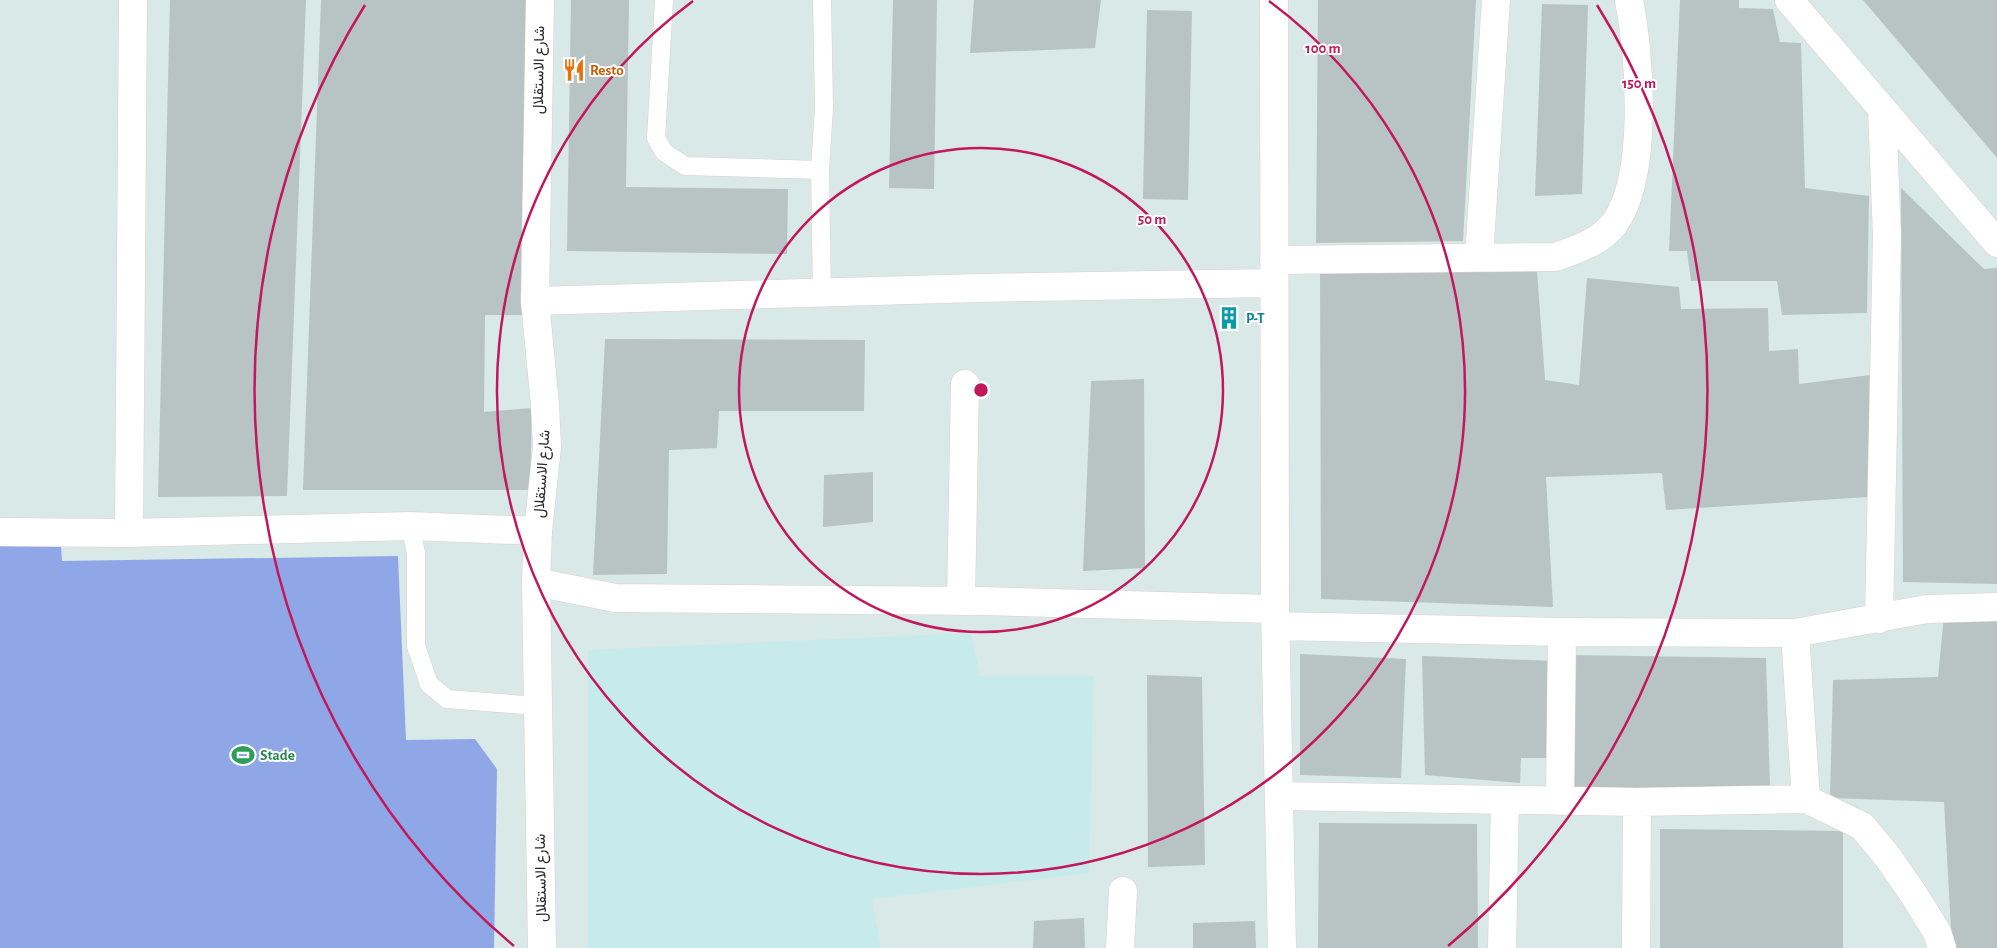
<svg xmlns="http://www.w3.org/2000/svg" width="1997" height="948" font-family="'Alegreya Sans',Vazirmatn,sans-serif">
	<rect width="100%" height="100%" fill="#d8e9e7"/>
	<path fill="#c7ebeb" d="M971 633 980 676H1094L1089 873 872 899 881 948H588V650Z"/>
	<path fill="#90a7e7" d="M61 545 62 561 398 556 406 740 475 739 497 769 494 948H0V546Z"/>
	<path fill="#b8c4c3" d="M170 0H306L287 496 158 497Z
		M321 0H527L522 315H485L484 412 532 408 530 490H303Z
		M571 0H629L626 187 788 189 787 254 567 251Z
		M893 0H937L934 189 889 188Z
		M974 0H1101L1095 48 970 53Z
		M1318 0H1476L1463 241 1316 243Z
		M1680 0H1739V8L1773 9 1780 42 1801 43 1805 188 1869 196 1867 313 1782 315 1777 281H1691L1687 251H1669Z
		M1863 0H1997V158Z
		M1542 4 1588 5 1582 194 1535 196Z
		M1147 10 1192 11 1188 200 1143 199Z
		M1901 188 1984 269 1997 268V584L1903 582Z
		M1537 271 1545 380 1579 385 1587 278 1679 287 1681 309 1768 308 1769 351 1798 349 1799 384 1870 375 1868 497 1666 510 1662 473 1546 477 1553 607 1321 599 1320 273Z
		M1222 307 1238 309 1237 328 1220 327Z
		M605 339 865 340 864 411H719L717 448 669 450 667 574 593 575Z
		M1144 379 1145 568 1083 571 1091 381Z
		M873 472V522L823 527 824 475Z
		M1944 616 1997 617V948H1952L1944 802 1830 798 1833 680 1938 677Z
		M1300 654 1406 659 1401 778 1300 775Z
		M1570 655 1766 658 1770 788 1569 791Z
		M1422 656 1556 661 1553 758H1521L1520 783 1425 775Z
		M1147 675 1202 677 1205 865 1148 867Z
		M1319 823 1477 824 1478 948H1318Z
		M1660 829 1843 831V948H1660Z
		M1084 918 1085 948H1033L1034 921Z
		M1255 921 1256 948H1193V923Z"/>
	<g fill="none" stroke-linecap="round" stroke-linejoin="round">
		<defs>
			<path id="lane" d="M664 0 656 138 664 152 685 166 820 170
				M822 294 820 170 824 107 822 0
				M410 526 416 553V646L429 684 447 699 537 706"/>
			<path id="street" d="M1274 0 1275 609 1282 948
				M1789 0 1997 243
				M1479 257 1496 0
				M1274 260 1555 257C1576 250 1599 243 1614 224 1649 177 1640 56 1629 0
				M535 301 979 288 1274 283
				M0 532 129 533 410 526 538 531
				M129 533 133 0
				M536 582 615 598 981 601 1275 609
				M961 601 965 384
				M1879 619 1887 236 1882 110
				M1276 626 1562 632 1795 633 1927 609 1997 607
				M1795 633 1806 799 1862 826 1887 856 1912 892 1937 932 1942 948
				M1279 796 1637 802
				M1560 801 1562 632
				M1120 948 1123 891
				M1502 948 1505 800
				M1636 948 1637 802 1806 799"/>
			<path id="secondary" d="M540 0 535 301 545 405 547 447 538 531 536 582 542 948"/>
		</defs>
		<use href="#lane" stroke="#e0cfcd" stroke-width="19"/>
		<use href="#street" stroke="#e0cfcd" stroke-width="29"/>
		<use href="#secondary" stroke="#e0cfcd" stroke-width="29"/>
		<use href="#lane" stroke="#fff" stroke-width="18"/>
		<use href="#street" stroke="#fff" stroke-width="28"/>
		<use href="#secondary" stroke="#fff" stroke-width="28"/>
	</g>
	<g fill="none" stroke="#c2185b" stroke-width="2.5">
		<circle cx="981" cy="390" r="242"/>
		<path d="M1269 1A484 484 0 1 1 693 1"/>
		<path d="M514 946A726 726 0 0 1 365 5M1597 5A726 726 0 0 1 1448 946"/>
	</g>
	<defs>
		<symbol id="restaurant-bare" viewBox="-9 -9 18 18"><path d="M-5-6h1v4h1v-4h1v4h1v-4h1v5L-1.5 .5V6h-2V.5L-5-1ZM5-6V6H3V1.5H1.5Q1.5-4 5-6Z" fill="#e8710a" stroke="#fff" stroke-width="2.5" paint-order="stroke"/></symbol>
		<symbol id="building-bare" viewBox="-9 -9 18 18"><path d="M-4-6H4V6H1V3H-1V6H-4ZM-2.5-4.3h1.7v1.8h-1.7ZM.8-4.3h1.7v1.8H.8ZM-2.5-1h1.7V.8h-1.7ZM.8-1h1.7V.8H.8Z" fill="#0f9aa8" stroke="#fff" stroke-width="2.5" paint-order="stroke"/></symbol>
		<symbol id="stadium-bare" viewBox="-9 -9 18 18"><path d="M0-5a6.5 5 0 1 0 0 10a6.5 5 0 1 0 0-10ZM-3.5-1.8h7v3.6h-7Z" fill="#2e9e5b" stroke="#fff" stroke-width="2.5" paint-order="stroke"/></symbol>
	</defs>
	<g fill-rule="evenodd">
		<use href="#restaurant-bare" x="558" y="54" width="32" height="32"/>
		<use href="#building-bare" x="1213" y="302" width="32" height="32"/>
		<use href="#stadium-bare" x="227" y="739" width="32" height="32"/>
	</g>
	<g text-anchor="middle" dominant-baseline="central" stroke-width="4" stroke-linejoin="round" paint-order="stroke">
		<g font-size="15" fill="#272727" stroke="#fff">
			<text transform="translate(539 70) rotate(-89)">شارع الاستقلال</text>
			<text transform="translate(542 474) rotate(-86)">شارع الاستقلال</text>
			<text transform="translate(541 878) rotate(-91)">شارع الاستقلال</text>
		</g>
		<g font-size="15" font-weight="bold" fill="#c56008" stroke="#fff" text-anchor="start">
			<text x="590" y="70">Resto</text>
		</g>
		<g font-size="15" font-weight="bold" fill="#0d838f" stroke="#fff" text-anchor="start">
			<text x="1246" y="318">P-T</text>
		</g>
		<g font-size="15" font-weight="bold" fill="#27864d" stroke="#fff" text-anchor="start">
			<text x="260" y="755">Stade</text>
		</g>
	</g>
	<circle cx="981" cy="390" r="8" fill="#c2185b" stroke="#fff" stroke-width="2.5"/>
	<g font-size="15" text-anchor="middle" font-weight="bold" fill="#c2185b" stroke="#fff" stroke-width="4" stroke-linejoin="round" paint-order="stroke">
		<text x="1323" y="53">100 m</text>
		<text x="1639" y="88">150 m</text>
		<text x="1152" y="224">50 m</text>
	</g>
</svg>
